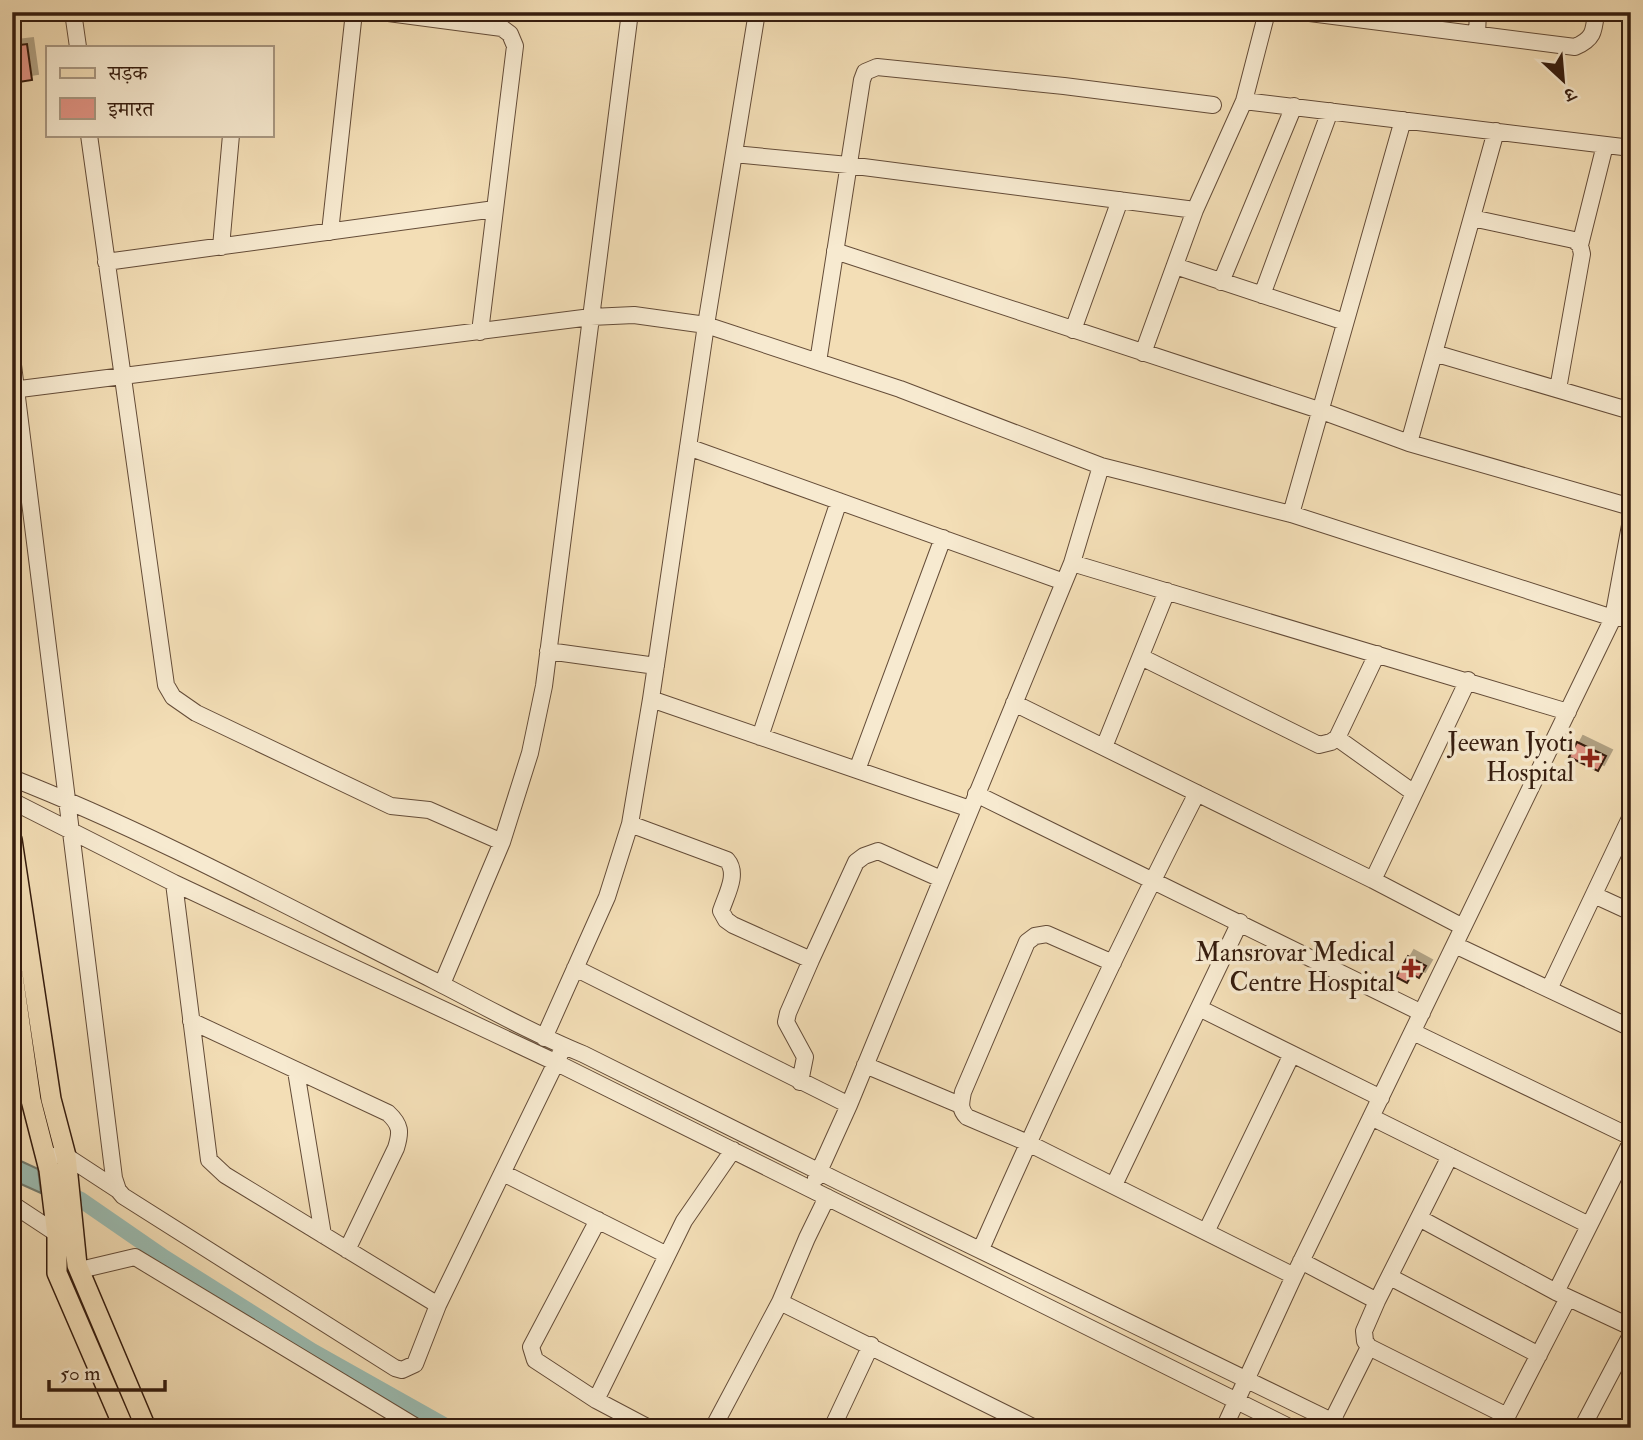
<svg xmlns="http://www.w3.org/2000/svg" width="1643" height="1440" font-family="'IM FELL Double Pica','Noto Serif Devanagari',serif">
	<defs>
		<filter id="shadow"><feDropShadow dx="6" dy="-6" stdDeviation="0" flood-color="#0004"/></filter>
	</defs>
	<rect width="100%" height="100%" fill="#f3deb6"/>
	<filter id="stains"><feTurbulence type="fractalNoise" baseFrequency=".00286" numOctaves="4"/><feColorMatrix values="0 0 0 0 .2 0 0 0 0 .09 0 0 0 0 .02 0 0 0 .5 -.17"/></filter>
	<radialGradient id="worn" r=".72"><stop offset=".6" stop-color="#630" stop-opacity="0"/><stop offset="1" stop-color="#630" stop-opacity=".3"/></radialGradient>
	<path fill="#9bbcb2" stroke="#727c70" stroke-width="2" d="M12 1157 38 1169 41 1193 12 1180Z"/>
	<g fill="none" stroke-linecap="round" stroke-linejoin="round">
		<path stroke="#9bbcb2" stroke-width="16" d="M62 1191 81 1200 165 1258 312 1351 449 1428"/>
	</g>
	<path fill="#e29485" stroke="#351c0e" stroke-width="2" filter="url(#shadow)" d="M27 44 32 80 12 83V46Z
		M1577 742 1606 756 1598 771 1569 757Z
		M1408 956 1426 966 1419 978 1412 974 1407 983 1396 977Z"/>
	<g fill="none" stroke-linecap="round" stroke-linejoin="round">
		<defs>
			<path id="minor" d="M73 12 78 47
				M381 12 502 28 510 34 515 46 480 332
				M1302 12 1575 47C1594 39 1594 31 1596 12
				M1477 34 1478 12
				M1244 101 1631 148
				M89 135 166 685 173 697 196 713 391 806 429 810 502 842
				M734 154 848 165 1195 210
				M1472 218 1574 240 1580 245 1582 254 1558 389
				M330 232 354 12
				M1580 245 1605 145
				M221 247 231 135
				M835 251 1319 410 1409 443 1631 507
				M106 262 495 209
				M1175 266 1345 322
				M1221 282 1294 106
				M1262 295 1330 111
				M1073 330 1120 200
				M1143 353 1195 210 1244 101 1267 12
				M1434 353 1631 411
				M12 357 114 1178 118 1190 123 1196 395 1368 402 1370 415 1364 438 1305 564 1046
				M818 362 862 80 865 72 877 67 1064 86 1213 105
				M12 390 591 317 634 315 706 325 900 389 1101 466 1291 514 1613 618H1631
				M1409 443 1496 131
				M688 447 1064 582
				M1291 514 1403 120
				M1072 563 1568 712
				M548 651 656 666
				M1141 657 1319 745 1331 742 1337 738 1377 654
				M651 699 970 809
				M1014 703 1373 880 1463 927
				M760 737 839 501
				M1337 738 1414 793
				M1104 747 1167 591
				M857 770 943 538
				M12 778C157 835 295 911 435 981 484 1006 531 1033 583 1054L840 1182 1346 1428
				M976 794 1422 1013
				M12 801 174 883 557 1063 1291 1428
				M630 824 727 860C739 874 726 895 721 911L726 920 733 925 811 960 788 1013 786 1022 805 1057 800 1082
				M1373 880 1468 680
				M174 883 209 1160 225 1175 438 1305
				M1594 895 1631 912
				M1455 945 1631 1028
				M811 960 856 862 864 856 878 851 941 879
				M1113 963 1047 934 1035 936 1027 942 963 1092C961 1103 959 1109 967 1117L1028 1143 1294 1276
				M575 968 849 1105
				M442 984 502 842 530 753 544 686 630 12
				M1549 989 1631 816
				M1199 1008 1381 1098
				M191 1021 388 1113C401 1125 401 1132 396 1148L347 1250
				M1413 1032 1631 1137
				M544 1038 607 897 630 824 651 699 706 325 757 12
				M865 1065 960 1105
				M296 1071 323 1235
				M1371 1117 1589 1225
				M57 1155 66 1156 118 1190
				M1450 1156 1377 1301 1364 1331 1365 1341 1369 1347 1507 1416
				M503 1173 667 1255
				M816 1178 849 1105 1072 563 1101 466
				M1114 1185 1240 922
				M12 1204 62 1237
				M1419 1218 1556 1292 1631 1327
				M598 1220 531 1347 535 1360 596 1400 649 1428
				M1206 1232 1292 1054
				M981 1249C1049 1095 1120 943 1197 793
				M1301 1261 1377 1301
				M80 1270 135 1257 418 1428
				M1390 1277 1539 1355
				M1556 1292 1631 1142
				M780 1302 1035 1428
				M596 1400 684 1221 733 1150
				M1332 1421 1369 1347
				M713 1428 780 1302 807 1238 827 1197
				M832 1428 871 1345
				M1224 1428 1294 1276 1613 618 1631 520
				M1501 1428 1568 1298
				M1582 1428 1631 1335"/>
			<path id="major" d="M12 840 51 1099 66 1156 77 1265 146 1428
				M12 968 31 1100 49 1170 57 1236V1273L124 1428"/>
		</defs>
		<use href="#minor" stroke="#644c38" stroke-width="18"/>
		<use href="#major" stroke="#351c0e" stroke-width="22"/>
		<use href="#minor" stroke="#f7ead0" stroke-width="16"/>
		<use href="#major" stroke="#f3deb6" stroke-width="19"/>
	</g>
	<g fill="#8f2418" stroke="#f7ead0" stroke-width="2.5">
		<path d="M1586.5 747.5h7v7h7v7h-7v7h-7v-7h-7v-7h7z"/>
		<path d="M1407.5 957.5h7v7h7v7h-7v7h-7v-7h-7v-7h7z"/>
	</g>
	<g text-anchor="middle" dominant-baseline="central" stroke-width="7" stroke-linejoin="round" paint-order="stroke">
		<g font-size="26" fill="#351c0e" stroke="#f7ead0" text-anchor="end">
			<text x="1574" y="743">Jeewan Jyoti<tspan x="1574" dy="30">Hospital</tspan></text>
			<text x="1395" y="953">Mansrovar Medical<tspan x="1395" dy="30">Centre Hospital</tspan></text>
		</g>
	</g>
	<rect width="1643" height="1440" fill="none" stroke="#f3deb6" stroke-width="42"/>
	<rect x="14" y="14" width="1615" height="1412" fill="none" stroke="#351c0e" stroke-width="3.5"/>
	<rect x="21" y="21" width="1601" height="1398" fill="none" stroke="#351c0e" stroke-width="2"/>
	<rect x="46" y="46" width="228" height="91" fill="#f7ead0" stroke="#a99882" stroke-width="2"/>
	<rect x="60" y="68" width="35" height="10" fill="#f3deb6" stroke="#a99882" stroke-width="2"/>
	<text x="108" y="80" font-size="21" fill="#351c0e">सड़क</text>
	<rect x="60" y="98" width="35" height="21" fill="#e29485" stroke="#a99882" stroke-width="2"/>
	<text x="108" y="116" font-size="21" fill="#351c0e">इमारत</text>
	<g transform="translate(1563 80) rotate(154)" stroke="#f7ead0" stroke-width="5" paint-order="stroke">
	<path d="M0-5L12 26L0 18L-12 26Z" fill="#351c0e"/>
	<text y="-10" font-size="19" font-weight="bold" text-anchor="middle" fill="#351c0e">उ</text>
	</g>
	<path d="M49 1380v10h116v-10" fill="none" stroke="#351c0e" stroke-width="3.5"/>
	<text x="60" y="1380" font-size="21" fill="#351c0e" stroke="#f7ead0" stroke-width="5" paint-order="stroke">50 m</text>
	<rect width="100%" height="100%" filter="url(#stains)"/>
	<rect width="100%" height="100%" fill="url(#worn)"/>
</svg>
